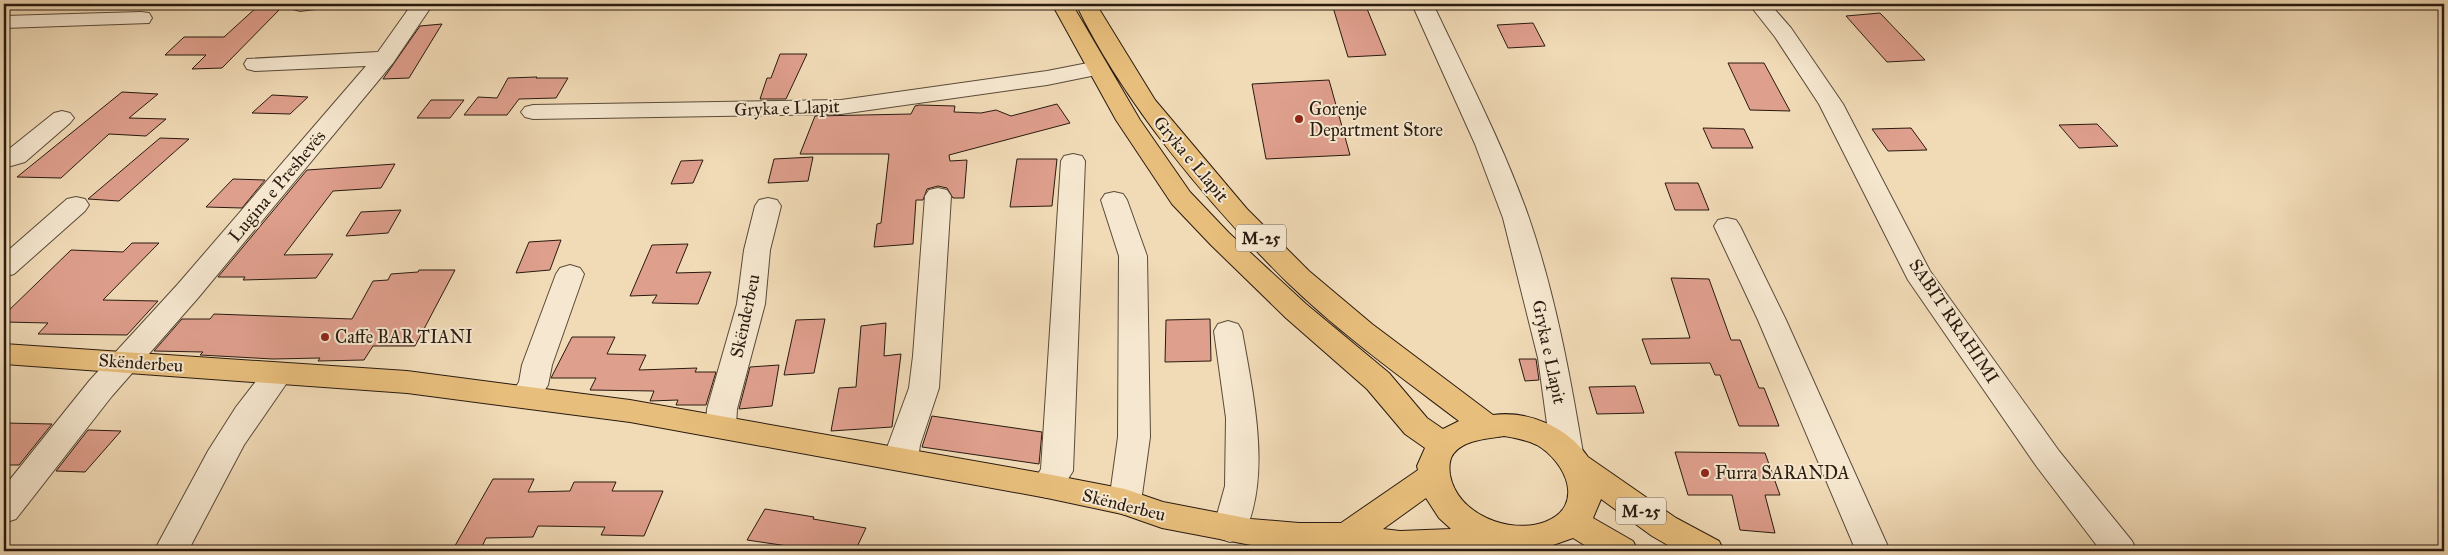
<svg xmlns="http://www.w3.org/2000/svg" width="2448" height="555" font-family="'IM FELL Great Primer',serif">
	<rect width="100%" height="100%" fill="#f1dbb7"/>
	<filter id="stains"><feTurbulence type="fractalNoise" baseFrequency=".004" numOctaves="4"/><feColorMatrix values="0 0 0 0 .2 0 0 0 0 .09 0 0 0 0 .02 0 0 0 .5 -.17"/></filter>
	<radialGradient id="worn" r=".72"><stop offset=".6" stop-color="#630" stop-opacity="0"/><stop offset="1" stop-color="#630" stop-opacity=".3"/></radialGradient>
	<path fill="#df9f8d" stroke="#281a0f" d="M1332 4H1365L1386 55 1348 57Z
		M257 7H282L222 68 192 69 206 55H165L184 37H224Z
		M1880 13 1925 60 1887 62 1846 16Z
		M1533 23 1545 46 1508 48 1497 25Z
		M442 24 409 78 383 79 420 26Z
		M780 54H807L786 99H760L767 78H771Z
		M1728 63H1764L1790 111 1750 110Z
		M537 77 536 78H568L556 98 519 99 507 115H464L478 97 497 98 508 78Z
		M1329 80 1350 155 1266 159 1252 84Z
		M122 92 158 94 129 118 166 119 146 136 109 134 61 178 17 177Z
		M272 95 308 97 290 114 252 113Z
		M431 100H464L450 118H417Z
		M1057 104 1070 123 949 155 950 161 967 160 964 198H953L947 188 938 186 927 189 923 200H916L913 244 874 247 877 224 881 223 889 154H800L815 116 911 114 915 106 919 105 955 106 954 112 981 113 996 110 1011 116Z
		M2097 124 2118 146 2079 148 2059 125Z
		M1703 128 1744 129 1753 148H1712Z
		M1911 128 1927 150 1888 151 1872 129Z
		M160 138 189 139 119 201 88 199Z
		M813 157 808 181 768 183 774 159Z
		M1017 159H1057L1052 206 1010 207Z
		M703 160 693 183 671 184 681 161Z
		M395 164 381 188 333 191 284 255 333 254 316 278 243 280 245 277H218L307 170Z
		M233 179 265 180 242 208 206 207Z
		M1665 183H1698L1709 210H1675Z
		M401 210 388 233 346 236 361 212Z
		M561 240 550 270 516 273 529 242Z
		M132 243H159L103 300 158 301 127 335 38 334 48 323 4 322V315L71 250 123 252Z
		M688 244 676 273 711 272 698 304 652 303 657 295 630 296 652 245Z
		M419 270H455L415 346H373L364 360 318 361 320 358 273 359 200 355 203 352 154 351 182 319H210L214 314 352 319 373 281 388 280 391 274 418 272Z
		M1671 278 1709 279 1731 340H1740L1759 388H1764L1779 426H1739L1720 375H1715L1710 363 1651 364 1642 339 1690 338Z
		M825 319 814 373 784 375 796 320Z
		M1210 319 1211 361 1165 362 1166 320Z
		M886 323 884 356 901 354 892 427 831 431 839 388 856 387 861 326Z
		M572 337H615L607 354 646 355 639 370 697 368 695 372H716L706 405H676L678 400 650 401 654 391 590 390 596 378H551Z
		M1519 359H1536L1539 380 1525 381Z
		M779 365 772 406 739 409 750 367Z
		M1635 386 1644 413 1597 414 1589 387Z
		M932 416 1042 432 1039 464 922 447Z
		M4 423 52 424 19 465H4Z
		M88 430 121 431 85 472 56 471Z
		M1675 452 1765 453 1780 495H1765L1775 533 1740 530 1732 495H1688Z
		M493 479H534L528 492 570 491 574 482H616L612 491H663L644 536 601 535 605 527 538 526 533 537 486 538 480 551H452Z
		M765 509 814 517 813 519 866 528 855 551H800L801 548 747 540Z"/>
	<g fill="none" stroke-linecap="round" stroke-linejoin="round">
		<defs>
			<path id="minor" d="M290 4H327L323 8 300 11 293 9Z
				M412 4H433L393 63 198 298 112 396 16 519 4 523V487L90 380 178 284 366 66 255 71 247 69 244 64 247 59 378 52Z
				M1412 4H1433C1466 74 1503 144 1529 218 1555 294 1570 374 1583 453L1578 461 1567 465 1556 461 1551 453 1538 358 1503 218 1475 144Z
				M1749 4H1770L1791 28 1843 104 1930 271 2059 451 2132 541 2137 551H2101L2037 467 1908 280 1819 104 1775 37Z
				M141 12 149 13 152 18 149 23 4 28V16Z
				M1098 61 1106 63 1109 68 1106 73 1047 85 841 114 533 119 525 117 521 112 525 107 533 105 841 100 1047 71Z
				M62 111 70 113 74 118 70 123 25 162 4 168V153L54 113Z
				M1073 154 1082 156 1085 161 1073 471 1058 495 1047 498 1036 495 1031 486 1041 469 1061 161 1064 156Z
				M938 188 947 190 951 196 939 388 920 445 918 459 913 467 902 471 891 467 886 459 888 445 909 388 913 356 925 196 929 190Z
				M1114 192 1123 194 1127 200 1147 256 1150 437 1141 502 1137 511 1125 515 1113 511 1109 502 1118 437 1119 256 1101 200 1105 194Z
				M76 197 85 199 89 205 85 211 14 274 4 277V254L67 199Z
				M768 198 777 200 781 206 770 250 765 304 737 409 736 426 732 434 721 437 710 434 706 426 707 409 737 304 744 250 755 206 759 200Z
				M1727 218 1736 220 1740 226 1786 320 1890 551H1856L1758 320 1714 226 1718 220Z
				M570 265 580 268 584 274 552 365 548 385 535 405 524 408 513 405 509 397 519 382 522 365 556 274 560 268Z
				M1228 321 1238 324 1242 331C1253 394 1273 479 1242 538L1230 542 1218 538 1213 529 1225 486 1226 418 1214 331 1218 324Z
				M278 363 289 367 293 374 244 445 188 551H154L208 451 236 407 267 367Z"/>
			<path id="major" d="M1052 4H1072L1140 120 1190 192 1229 233 1306 304 1389 373 1427 418 1443 429 1459 421C1401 377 1341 334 1288 283 1209 205 1124 104 1076 4H1096L1155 100 1247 209 1309 271 1372 324 1493 415C1529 410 1568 428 1588 457L1676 518 1719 541 1724 551H1678L1652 536 1601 499 1593 518 1633 541 1638 551H1594L1573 538 1536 551H1358L1251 545 1162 528 1122 514 1047 498 630 422 407 393 4 364V344L407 371 630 400 1047 474 1125 489 1163 502 1251 519 1299 523H1341L1418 470 1417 466 1425 448 1405 434 1367 389 1286 318 1211 245 1172 204 1116 120ZM1504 436C1515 438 1527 440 1537 445 1566 462 1586 506 1545 522 1509 535 1457 514 1450 475 1449 468 1449 459 1454 453 1466 439 1488 439 1504 436ZM1426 498 1439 518 1451 529 1400 531 1383 529Z"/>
		</defs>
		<use href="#minor" stroke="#5a4a39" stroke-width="2"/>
		<use href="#major" stroke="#281a0f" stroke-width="2"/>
		<use href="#minor" fill="#f6e8d0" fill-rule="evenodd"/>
		<use href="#major" fill="#e8be7c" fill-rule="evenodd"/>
	</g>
	<g fill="#8f2418" stroke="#f6e8d0" stroke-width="2">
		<circle cx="1299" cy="119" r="5"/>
		<circle cx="325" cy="337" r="5"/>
		<circle cx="1705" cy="473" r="5"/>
	</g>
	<g text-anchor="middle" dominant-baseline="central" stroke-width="4" stroke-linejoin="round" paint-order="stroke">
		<g fill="#f6e8d0" stroke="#665849" stroke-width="1">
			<rect x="1236" y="224.5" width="50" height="27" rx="4"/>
			<rect x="1616" y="497.5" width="50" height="27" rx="4"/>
		</g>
		<g font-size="16" font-weight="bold" fill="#281a0f">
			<text x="1261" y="238">M-25</text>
			<text x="1641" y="511">M-25</text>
		</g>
		<g font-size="18" fill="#281a0f" stroke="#f6e8d0">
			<text transform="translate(787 108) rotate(-2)">Gryka e Llapit</text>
			<text transform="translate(1191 159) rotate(50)">Gryka e Llapit</text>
			<text transform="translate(277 186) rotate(-50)">Lugina e Preshevës</text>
			<text transform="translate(745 316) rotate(-78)">Skënderbeu</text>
			<text transform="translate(1954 321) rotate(56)">SABIT RRAHIMI</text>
			<text transform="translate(1549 352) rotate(78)">Gryka e Llapit</text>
			<text transform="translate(141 363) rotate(4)">Skënderbeu</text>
			<text transform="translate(1124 505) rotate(14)">Skënderbeu</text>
		</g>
		<g font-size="18" fill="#281a0f" stroke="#f6e8d0" text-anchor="start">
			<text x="1309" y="109">Gorenje<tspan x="1309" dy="21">Department Store</tspan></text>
			<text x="335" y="337">Caffe BAR TIANI</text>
			<text x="1715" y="473">Furra SARANDA</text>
		</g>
	</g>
	<rect width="2448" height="555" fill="none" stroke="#f1dbb7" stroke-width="20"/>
	<rect x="5" y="5" width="2438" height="545" fill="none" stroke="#281a0f" stroke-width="2.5"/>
	<rect x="10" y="10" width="2428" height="535" fill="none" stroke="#281a0f"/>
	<rect width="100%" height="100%" filter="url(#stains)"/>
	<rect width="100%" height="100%" fill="url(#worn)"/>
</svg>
